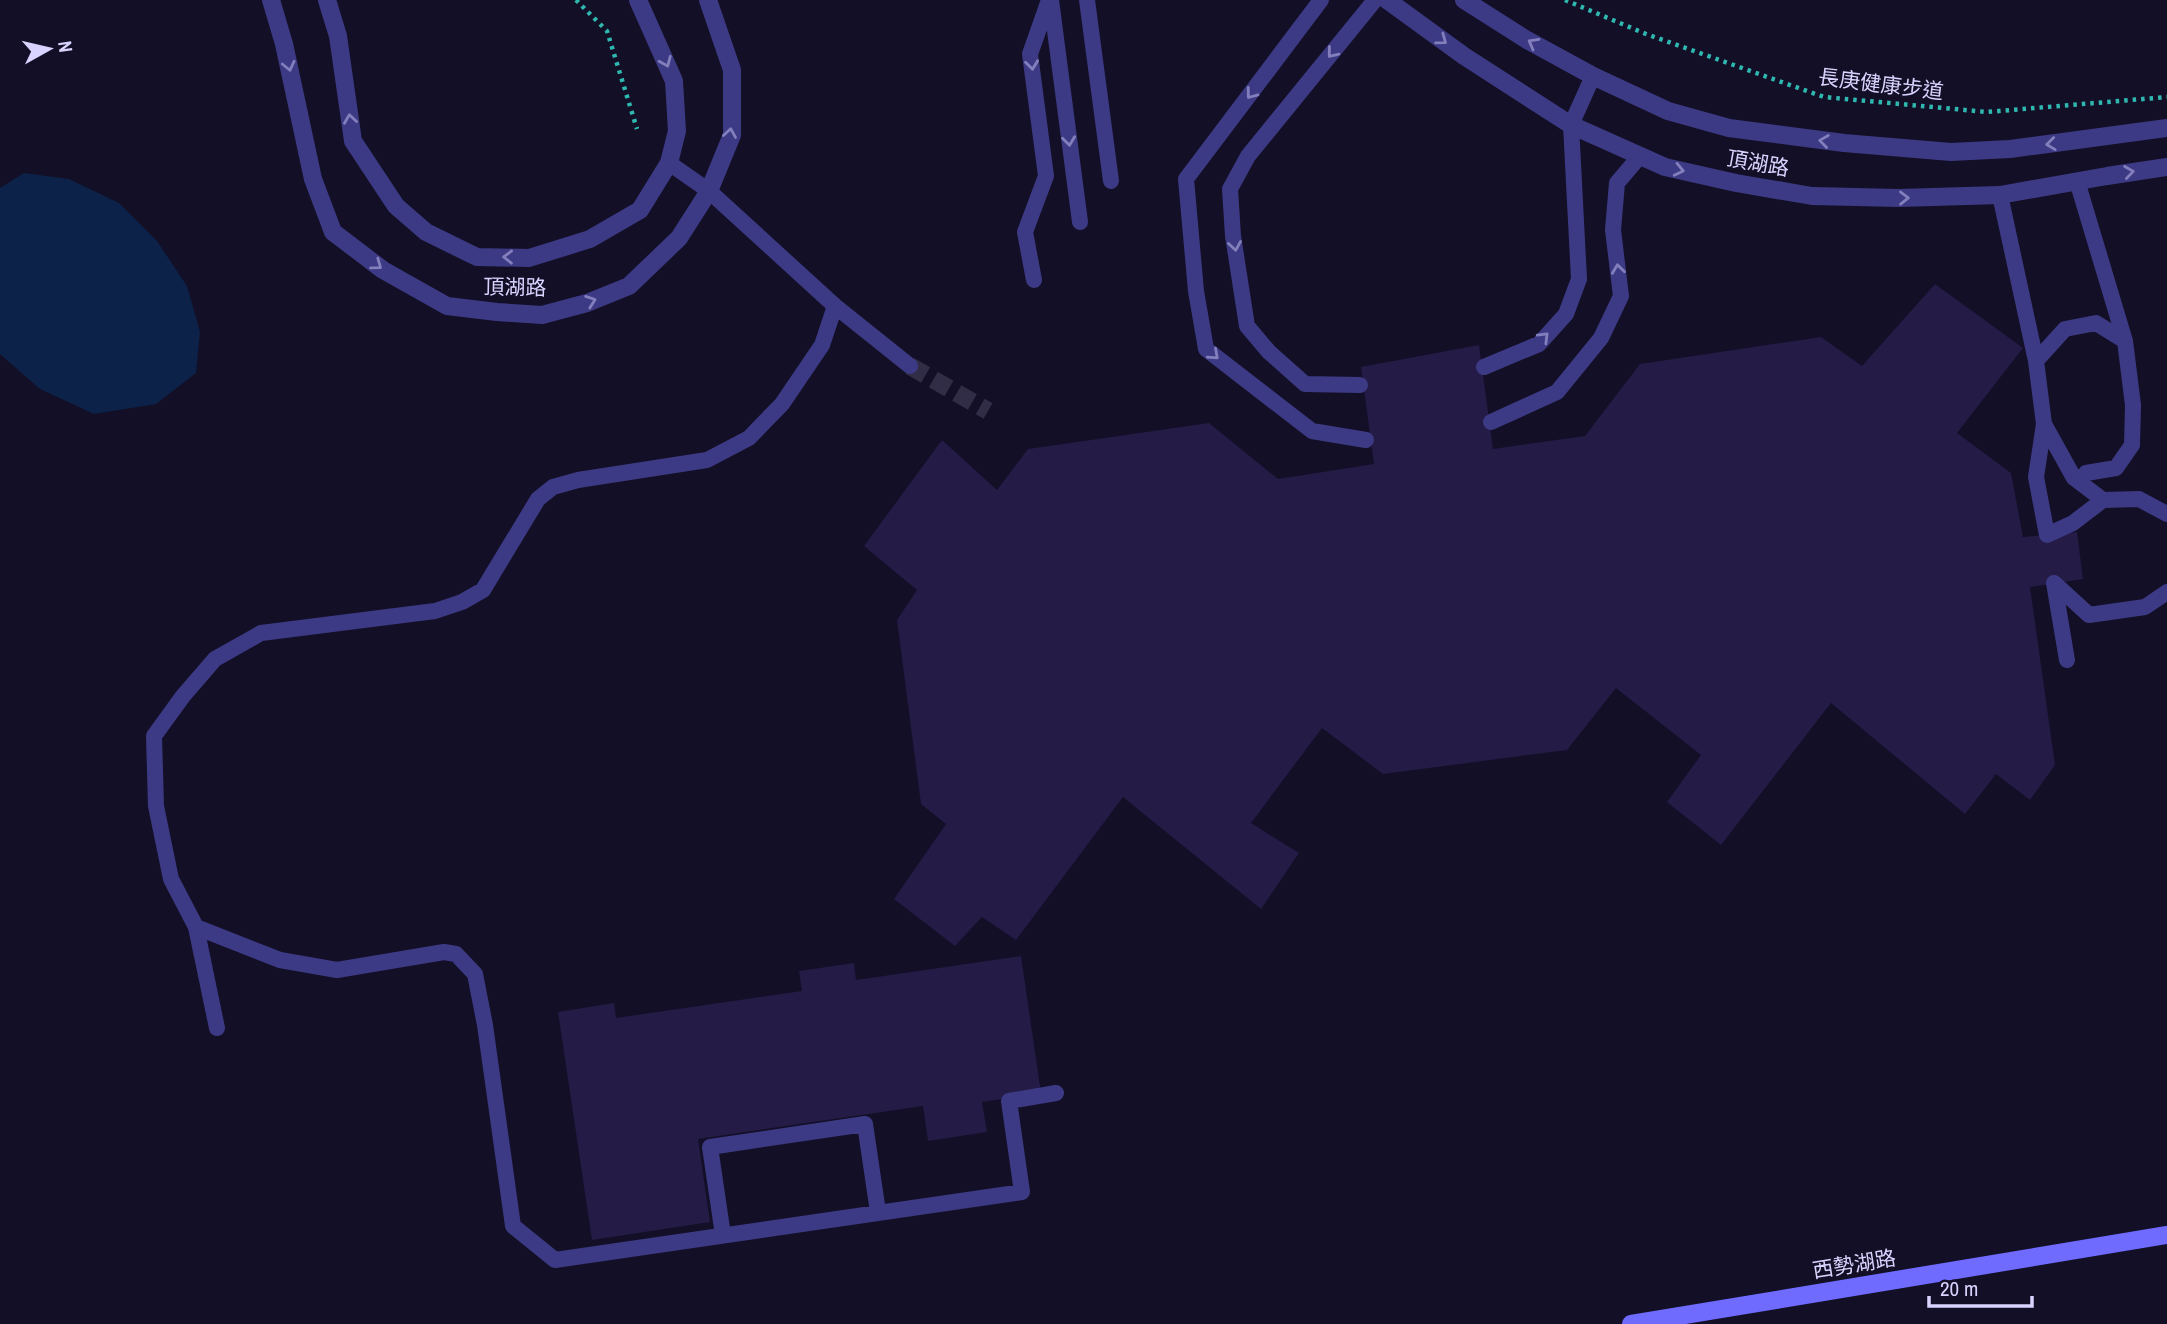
<svg xmlns="http://www.w3.org/2000/svg" width="2167" height="1324" font-family="'Archivo Narrow','Noto Sans TC',sans-serif">
	<rect width="100%" height="100%" fill="#130f26"/>
	<path fill="#0c2248" d="M24 173 69 179 119 203 157 241 187 286 200 332 196 373 156 404 94 414 40 389 0 354V188Z"/>
	<path fill="#241b47" d="M1935 284 2023 348 1957 433 2011 473 2023 537 2077 532 2083 579 2030 587 2055 765 2030 800 1996 774 1965 814 1831 703 1721 845 1667 802 1701 755 1616 688 1567 750 1383 774 1322 728 1251 823 1299 853 1261 909 1123 797 1016 940 982 917 955 946 894 899 946 824 921 804 897 620 917 590 864 546 942 440 997 490 1028 449 1209 423 1278 479 1374 464 1361 367 1479 345 1493 449 1585 436 1640 364 1821 337 1862 366Z
		M1021 956 1041 1093 982 1102 987 1132 928 1141 923 1106 698 1139 710 1222 592 1240 558 1012 614 1003 616 1018 802 991 799 971 854 963 856 980Z"/>
	<g fill="none" stroke-linecap="round" stroke-linejoin="round">
		<path stroke="#312d47" stroke-width="18" stroke-dasharray="18 9" stroke-linecap="butt" d="M910 366 988 411"/>
		<path stroke="#2fb8b0" stroke-width="4.5" stroke-dasharray="3.5 5" stroke-linecap="butt" d="M576 0 607 31 637 129
			M1565 0 1646 34 1824 97 1987 112 2167 97"/>
		<path stroke="#3d3a85" stroke-width="16" d="M1051 0 1080 222
			M1087 0 1111 181
			M1321 0 1186 179 1196 291 1206 349 1312 431 1366 440
			M669 163 709 191 835 306 910 366
			M2077 181 2125 341 2133 405 2132 445 2116 468 2086 473
			M2000 195 2036 361 2044 424 2036 477 2047 535 2073 523 2103 500
			M1034 280 1025 232 1046 176 1030 54 1049 0
			M835 306 822 345 782 404 749 438 707 460 578 480 553 487 538 499 483 590 462 602 435 611 261 633 215 659 183 696 154 736 156 806 171 879 196 927 280 960 337 970 444 952 456 954 475 974 485 1025 513 1226 555 1260 1022 1192 1009 1101 1056 1093
			M2036 361 2065 329 2096 323 2125 341
			M1484 367 1539 344 1566 314 1579 279 1571 125 1593 76
			M1360 385 1305 384 1269 352 1247 326 1233 236 1230 189 1248 156 1375 0
			M1491 422 1557 392 1601 338 1621 296 1613 230 1617 183 1640 156
			M2044 424 2074 478 2103 500 2139 499 2167 514
			M2054 583 2089 615 2145 607 2167 592
			M2054 583 2067 660
			M196 927 217 1028
			M723 1235 710 1147 865 1124 878 1212"/>
		<path stroke="#3d3a85" stroke-width="18" d="M271 0 284 44 313 179 333 232 383 270 447 306 497 312 542 315 587 303 629 286 679 238 709 191 732 135V70L708 0
			M327 0 338 36 353 141 396 206 426 232 477 257 529 258 590 239 640 210 669 163 677 131 674 81 638 0
			M1387 0 1464 56 1571 125 1665 167 1736 183 1812 196 1899 198 2000 195 2107 176 2167 167
			M1464 0 1527 40 1593 76 1668 111 1729 128 1844 143 1951 152 2010 149 2167 128"/>
		<path stroke="#6f6bff" stroke-width="18" d="M1631 1324 2167 1235"/>
	</g>
	<defs><path id="oneway-chevron" d="M-2-3.5L2.5 0L-2 3.5" fill="none" stroke-width="1.6" stroke-linecap="round" stroke-linejoin="round" transform="scale(1.75)"/></defs>
	<g stroke="#837fbc">
		<use href="#oneway-chevron" transform="translate(1442 40) rotate(36)"/>
		<use href="#oneway-chevron" transform="translate(1533 43) rotate(-151)"/>
		<use href="#oneway-chevron" transform="translate(1332 53) rotate(129)"/>
		<use href="#oneway-chevron" transform="translate(666 62) rotate(67)"/>
		<use href="#oneway-chevron" transform="translate(1032 65) rotate(83)"/>
		<use href="#oneway-chevron" transform="translate(289 66) rotate(77)"/>
		<use href="#oneway-chevron" transform="translate(1251 94) rotate(127)"/>
		<use href="#oneway-chevron" transform="translate(350 119) rotate(-98)"/>
		<use href="#oneway-chevron" transform="translate(730 133) rotate(-81)"/>
		<use href="#oneway-chevron" transform="translate(1069 141) rotate(83)"/>
		<use href="#oneway-chevron" transform="translate(1824 141) rotate(-172)"/>
		<use href="#oneway-chevron" transform="translate(2051 144) rotate(173)"/>
		<use href="#oneway-chevron" transform="translate(1679 170) rotate(13)"/>
		<use href="#oneway-chevron" transform="translate(2129 172) rotate(-8)"/>
		<use href="#oneway-chevron" transform="translate(1904 198) rotate(-1)"/>
		<use href="#oneway-chevron" transform="translate(1235 246) rotate(81)"/>
		<use href="#oneway-chevron" transform="translate(508 257) rotate(-179)"/>
		<use href="#oneway-chevron" transform="translate(377 265) rotate(36)"/>
		<use href="#oneway-chevron" transform="translate(1618 269) rotate(-97)"/>
		<use href="#oneway-chevron" transform="translate(591 301) rotate(-20)"/>
		<use href="#oneway-chevron" transform="translate(1544 337) rotate(-45)"/>
		<use href="#oneway-chevron" transform="translate(1214 355) rotate(42)"/>
	</g>
	<g text-anchor="middle" dominant-baseline="central" stroke-width="7" stroke-linejoin="round" paint-order="stroke">
		<g font-size="21" fill="#d9d4ff" stroke="#130f26">
			<text transform="translate(1881 84) rotate(7)">長庚健康步道</text>
			<text transform="translate(1758 163) rotate(10)">頂湖路</text>
			<text transform="translate(515 287) rotate(1)">頂湖路</text>
			<text transform="translate(1854 1264) rotate(-9)">西勢湖路</text>
		</g>
	</g>
	<g transform="translate(49 49) rotate(82)" stroke="#130f26" stroke-width="5" paint-order="stroke">
	<path d="M0-5L12 26L0 18L-12 26Z" fill="#d9d4ff"/>
	<text y="-10" font-size="19" font-weight="bold" text-anchor="middle" fill="#d9d4ff">N</text>
	</g>
	<path d="M1929 1296v10h103v-10" fill="none" stroke="#d9d4ff" stroke-width="3.5"/>
	<text x="1940" y="1296" font-size="21" fill="#d9d4ff" stroke="#130f26" stroke-width="5" paint-order="stroke">20 m</text>
</svg>
